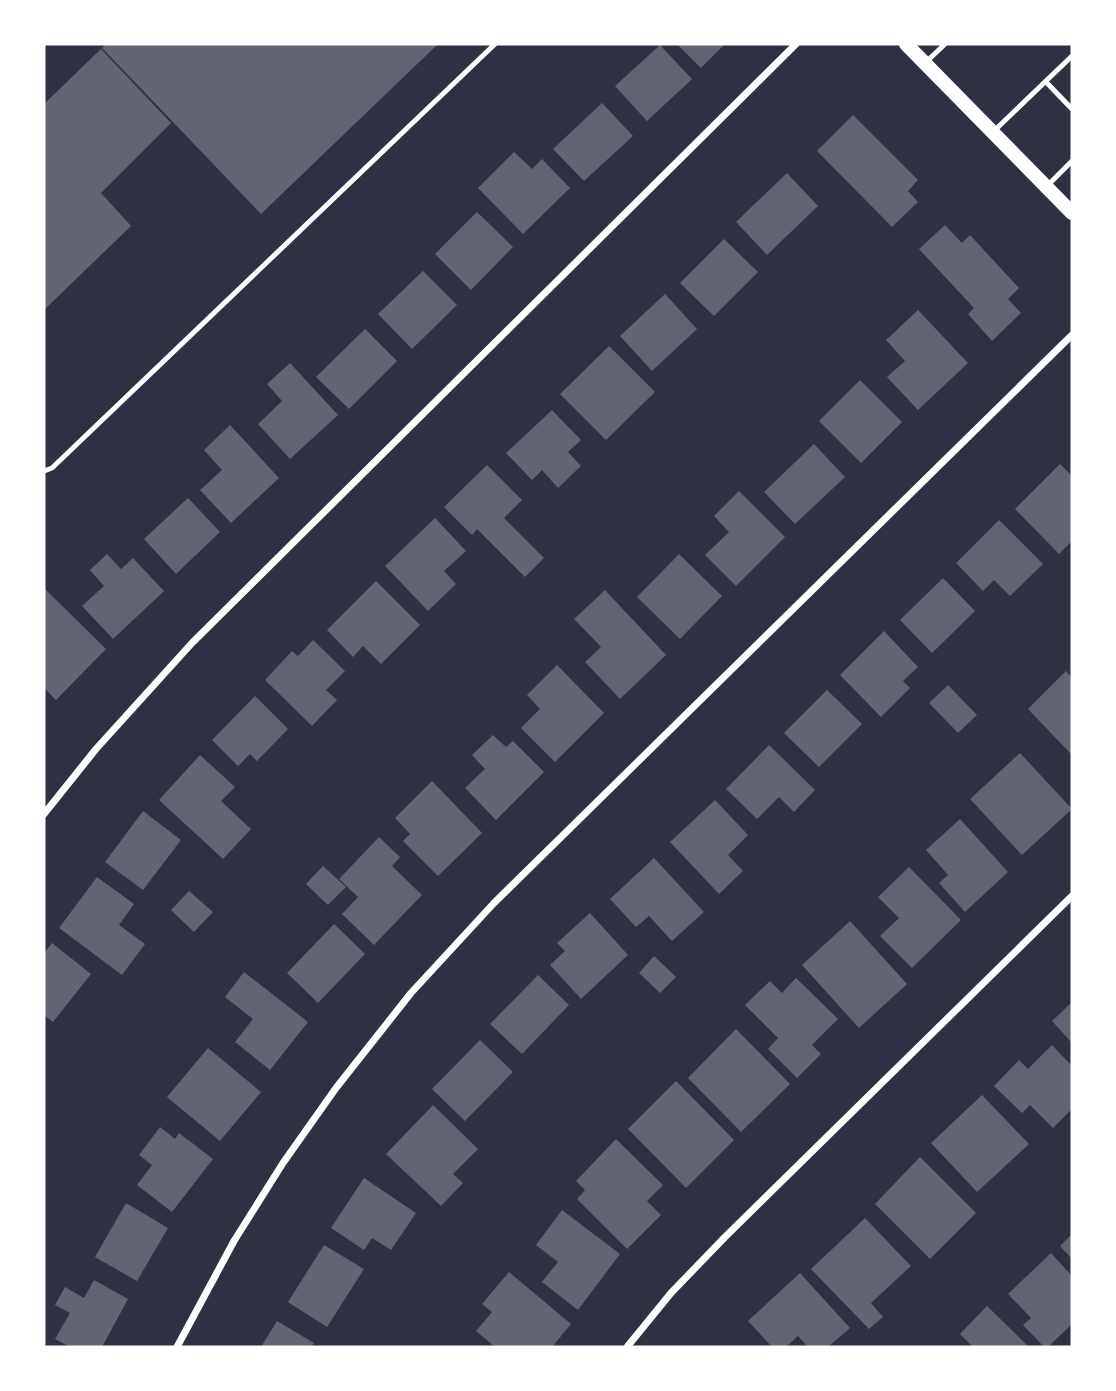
<svg xmlns="http://www.w3.org/2000/svg" width="1116" height="1391" font-family="Helvetica,sans-serif">
	<rect width="100%" height="100%" fill="#2d3142"/>
	<path fill="#626471" d="M106 44H438L261 214 102 48Z
		M677 44H725L701 68Z
		M660 45 692 79 647 121 615 86Z
		M101 49 171 123 101 193 131 226 44 310V104Z
		M602 103 633 136 584 181 553 149Z
		M853 115 918 180 908 191 918 202 892 227 817 151Z
		M514 152 532 169 542 159 570 188 523 234 478 188Z
		M787 173 818 206 767 255 736 222Z
		M477 212 513 247 471 290 435 254Z
		M945 225 962 243 970 235 1019 288 1008 299 1021 313 992 341 968 314 974 308 919 249Z
		M724 239 758 272 714 316 680 283Z
		M423 271 457 305 412 349 378 314Z
		M665 294 697 329 652 371 620 336Z
		M918 310 968 363 918 410 887 377 905 361 886 340Z
		M365 329 397 361 349 409 316 377Z
		M609 346 655 392 606 440 560 394Z
		M290 363 338 415 290 459 258 424 282 401 267 384Z
		M860 380 902 422 861 463 819 421Z
		M552 410 581 440 568 452 581 466 558 488 542 470 532 480 506 453Z
		M230 425 279 478 231 523 200 490 222 470 204 450Z
		M814 444 845 477 795 524 764 492Z
		M1060 464 1072 476V541L1059 554 1015 509Z
		M487 465 522 500 504 518 544 558 525 577 477 529 472 535 444 507Z
		M739 491 785 537 736 586 705 555 729 532 714 516Z
		M188 498 220 532 176 574 144 539Z
		M435 518 466 551 444 571 456 584 428 611 385 566Z
		M999 520 1043 564 1010 596 994 580 983 591 956 563Z
		M107 554 121 569 133 558 164 591 113 639 82 606 104 586 90 570Z
		M679 554 722 596 680 639 637 597Z
		M943 578 975 611 932 653 900 620Z
		M376 581 420 625 381 664 363 646 353 657 327 630Z
		M44 588 106 649 56 700 44 688Z
		M605 590 666 655 620 699 585 662 601 647 574 619Z
		M884 631 918 667 903 681 910 688 881 717 840 675Z
		M313 640 345 671 326 690 337 700 312 726 265 680 292 651 298 656Z
		M557 665 604 713 555 762 521 728 540 709 527 695Z
		M1066 671 1072 678V755L1028 709Z
		M948 685 977 715 958 733 929 703Z
		M827 690 862 724 819 767 784 733Z
		M255 696 288 729 257 761 250 754 238 766 212 740Z
		M493 735 506 747 513 741 544 772 496 820 465 788 485 769 472 755Z
		M769 745 815 790 794 812 779 797 757 819 726 789Z
		M1020 753 1072 809 1022 855 970 799Z
		M200 755 235 787 221 801 251 829 223 859 159 800Z
		M432 781 482 833 438 876 403 841 410 834 395 818Z
		M715 800 748 835 728 855 743 871 719 894 670 842Z
		M143 811 181 840 143 890 105 862Z
		M960 819 1008 872 965 912 939 883 948 875 926 850Z
		M379 837 400 857 392 866 422 895 374 945 342 914 358 897 339 879Z
		M654 858 704 912 672 941 649 916 636 927 610 899Z
		M323 866 346 887 328 905 306 884Z
		M909 867 961 920 912 968 880 936 899 918 878 897Z
		M97 877 134 904 119 925 145 944 122 975 59 928Z
		M189 891 213 912 194 932 171 910Z
		M590 913 628 955 581 999 550 965 565 951 557 943Z
		M850 921 907 984 859 1028 802 965Z
		M334 924 365 954 318 1003 287 973Z
		M52 943 91 974 53 1022 44 1015V953Z
		M654 956 676 977 660 993 639 973Z
		M244 972 308 1022 270 1070 235 1042 253 1019 225 997Z
		M538 975 569 1005 522 1054 490 1024Z
		M796 978 838 1019 812 1045 821 1054 797 1078 768 1049 778 1038 745 1005 770 981 782 993Z
		M1072 1002V1043L1052 1021Z
		M736 1029 790 1084 741 1132 688 1078Z
		M480 1040 513 1072 465 1121 432 1089Z
		M1052 1045 1072 1066V1109L1053 1128 1030 1105 1022 1113 994 1086 1019 1060 1028 1069Z
		M208 1048 261 1092 220 1141 167 1097Z
		M676 1081 734 1140 686 1188 628 1129Z
		M982 1095 1029 1144 977 1192 931 1143Z
		M433 1105 478 1149 453 1174 463 1183 441 1206 386 1154Z
		M160 1127 175 1139 179 1133 213 1159 172 1212 137 1185 152 1165 139 1155Z
		M616 1139 663 1185 647 1201 661 1215 627 1249 577 1199 585 1190 576 1181Z
		M920 1157 976 1213 930 1259 875 1204Z
		M364 1178 416 1213 391 1250 372 1238 364 1250 331 1228Z
		M126 1203 168 1228 137 1281 95 1257Z
		M562 1210 620 1254 578 1310 542 1282 558 1262 536 1245Z
		M865 1218 911 1266 871 1303 883 1317 869 1329 811 1269Z
		M1072 1234V1259L1060 1246Z
		M324 1245 364 1269 327 1327 288 1302Z
		M1051 1253 1072 1276V1324L1048 1347H1044L1023 1325 1031 1318 1008 1294Z
		M509 1272 571 1324 552 1347H495L476 1331 492 1312 482 1304Z
		M800 1273 850 1328 828 1347H808L798 1336 786 1347H772L748 1321Z
		M94 1280 128 1299 102 1347H70L55 1339 70 1313 55 1305 65 1287 84 1298Z
		M987 1306 1029 1347H973L960 1334Z
		M277 1321 314 1343 311 1347H261Z"/>
	<g fill="none" stroke-linecap="round" stroke-linejoin="round">
		<path stroke="#fff" stroke-width="5" d="M925 63 945 44
			M1046 82 1072 109
			M995 130 1072 56
			M1047 186 1072 161
			M44 471 52 468 495 44"/>
		<path stroke="#fff" stroke-width="7" d="M44 814 96 749 192 643 796 44
			M177 1347 234 1241 283 1163 336 1088 411 993 494 903 1072 335
			M627 1347 671 1293 725 1237 1072 896"/>
		<path stroke="#fff" stroke-width="14" d="M906 44 1072 213"/>
	</g>
	<rect width="1116" height="1391" fill="none" stroke="#ffffff" stroke-width="91"/>
</svg>
